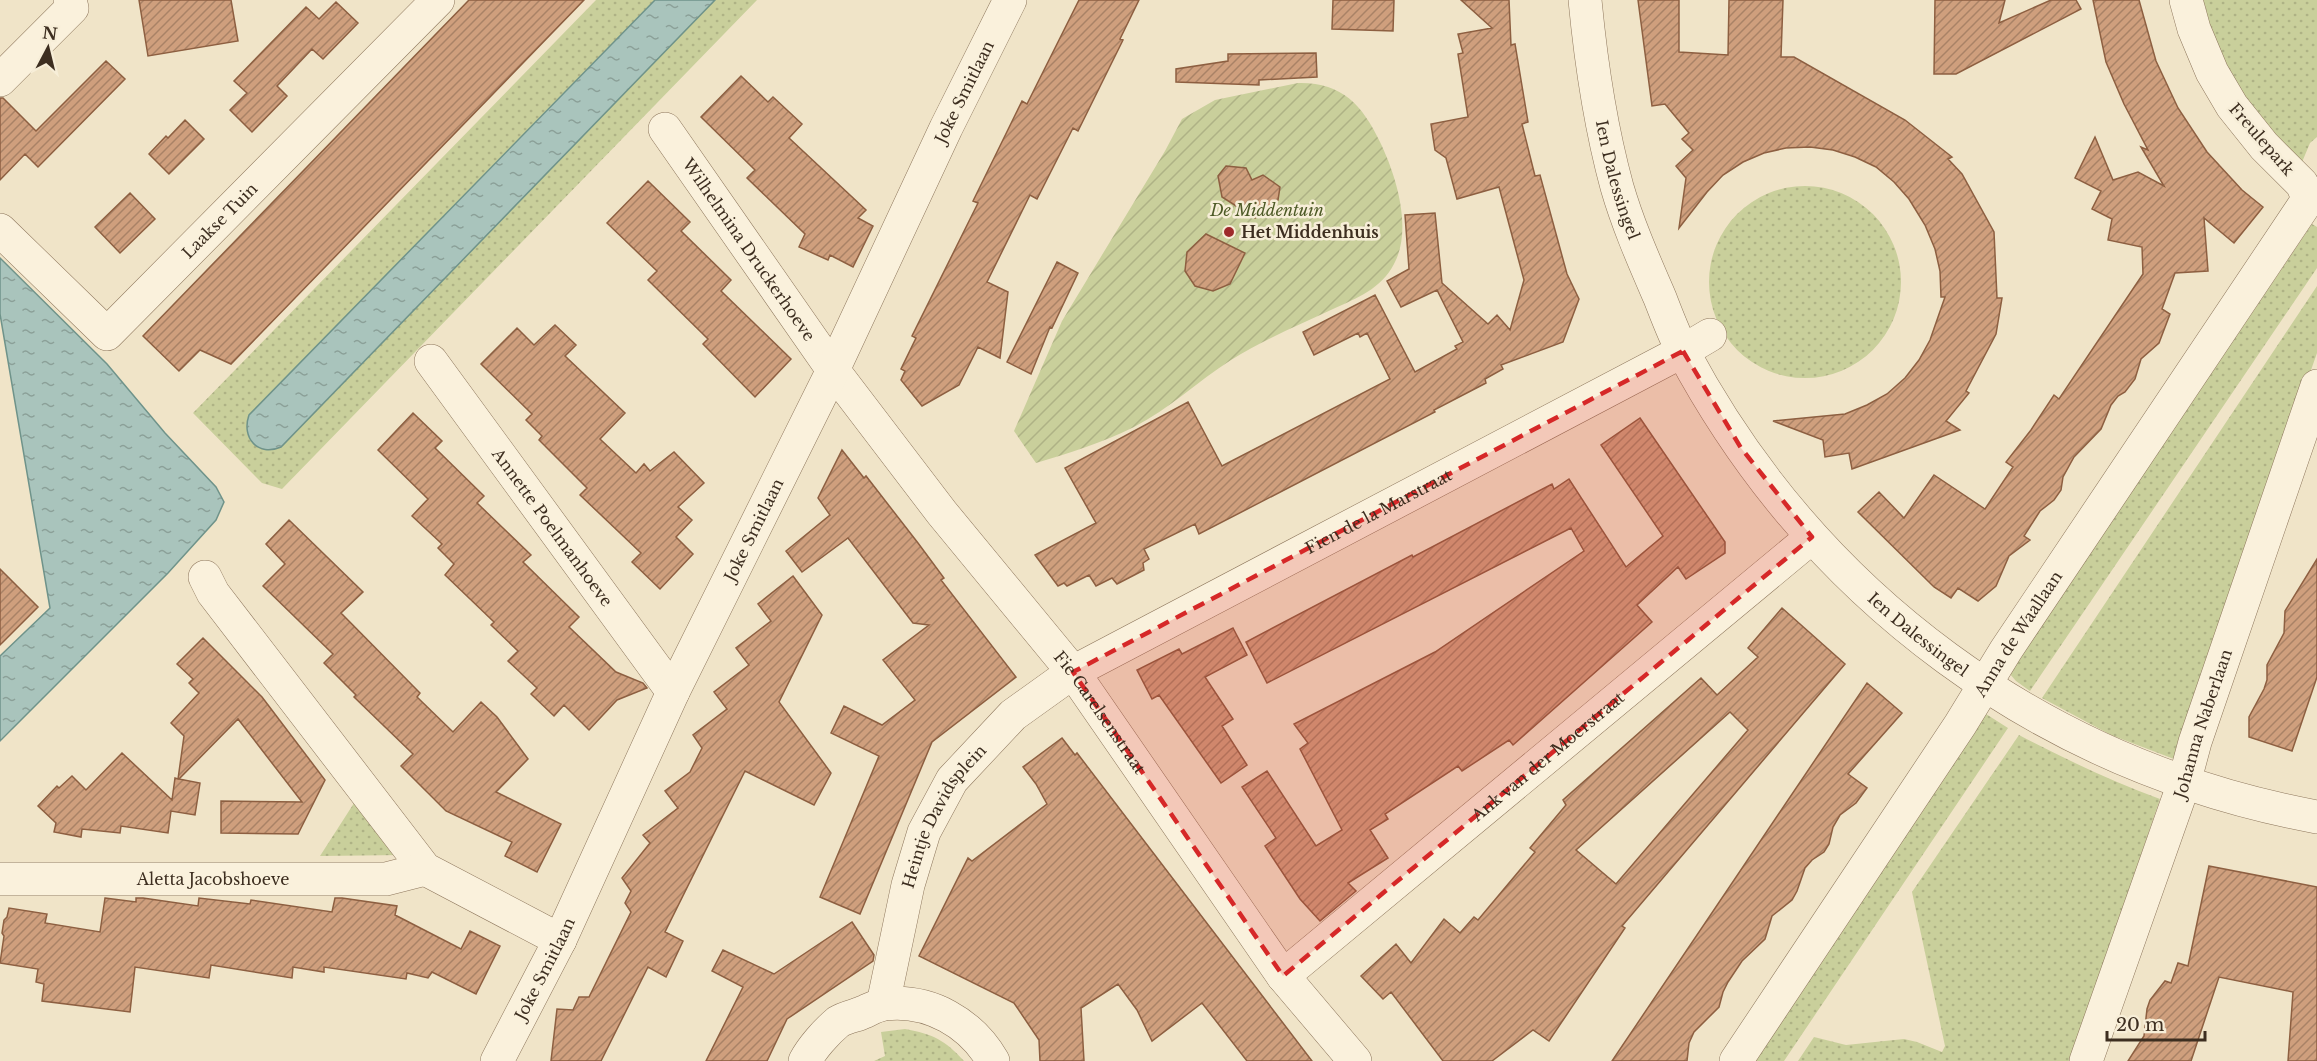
<svg xmlns="http://www.w3.org/2000/svg" width="2317" height="1061" font-family="'Libre Baskerville',serif">
	<defs>
		<pattern id="grass-dots" width="8" height="8" patternUnits="userSpaceOnUse" patternTransform="scale(1.5)"><rect width="8" height="8" fill="#c9cf9b"/><path d="M2 2h.1M6 6h.1" fill="none" stroke="#aeb285" stroke-width="1.8" stroke-linecap="round"/></pattern>
		<pattern id="garden-furrows" width="10" height="10" patternUnits="userSpaceOnUse" patternTransform="scale(1.5)"><rect width="10" height="10" fill="#c9cf9b"/><path d="M-1 1l2-2M0 10L10 0M9 11l2-2" fill="none" stroke="#aeb285"/></pattern>
		<pattern id="water-ripples" width="26" height="14" patternUnits="userSpaceOnUse" patternTransform="scale(1.5)"><rect width="26" height="14" fill="#a9c4bc"/><path d="M2 4q2-2 4 0t4 0M15 11q2-2 4 0t4 0" fill="none" stroke="#8ba098"/></pattern>
		<pattern id="building-hatch" width="6" height="6" patternUnits="userSpaceOnUse" patternTransform="scale(1.5)"><rect width="6" height="6" fill="#cf9f7d"/><path d="M-1 1l2-2M0 6l6-6M5 7l2-2" fill="none" stroke="#a98266"/></pattern>
	</defs>
	<rect width="100%" height="100%" fill="#f0e4c8"/>
	<path fill="url(#grass-dots)" d="M596 0H655L249 415 281 447 715 0H757L282 489 262 483 193 413Z
		M2197 0H2317V137L2310 143 2300 167 2246 109Z
		M1709 282a96 96 0 1 1 192 0a96 96 0 1 1-192 0Z
		M2312 224 2317 227V268L2030 691 2016 681 2009 673Z
		M2317 286V353L2174 759 2111 735 2042 698Z
		M1986 714 2008 728 1784 1061H1752Z
		M2019 735C2065 759 2111 781 2160 799L2071 1061H1798L1814 1037 1846 1045 1904 1039 1917 1042 1942 1052 1945 1046 1912 892Z
		M356 800 404 855 320 856Z
		M905 1029C933 1034 945 1040 964 1061H874L885 1056 881 1032Z"/>
	<path fill="url(#garden-furrows)" d="M1298 83C1341 82 1362 104 1380 142 1396 175 1413 229 1394 264 1381 289 1357 298 1333 309 1299 325 1263 340 1231 360 1198 381 1169 409 1134 427 1102 443 1069 453 1036 463L1014 431 1062 321 1165 151 1182 119 1215 100Z"/>
	<path fill="url(#water-ripples)" stroke="#6f938a" stroke-width="1.5" d="M655 0H715L281 447C258 457 241 438 249 415Z
		M0 258 107 364 165 433 216 487 224 502 216 520 168 573 0 741V656L50 608 0 314Z"/>
	<path fill="url(#building-hatch)" stroke="#8d5f41" stroke-width="1.5" fill-rule="evenodd" d="M139 0H231L238 41 148 56Z
		M469 0H584L231 364 200 350 179 371 143 336Z
		M1079 0H1139L1120 39 1123 40 1078 131 1073 128 1037 199 1030 195 987 282 1008 292 1000 358 978 347 959 385 922 406 901 380 905 371 901 369 916 338 912 336 978 203 973 201 1022 101 1027 104Z
		M1333 0H1394L1393 31 1332 29Z
		M1461 0H1509L1511 45 1515 44 1528 122 1522 124 1535 176 1540 175 1567 274 1579 299 1563 342 1501 365 1503 369 1485 379 1486 383 1434 410 1435 412 1199 534 1195 524 1144 549 1149 559 1143 563 1144 570 1117 584 1112 578 1096 586 1089 575 1067 586 1064 583 1058 586 1035 555 1096 523 1065 468 1188 402 1222 466 1390 379 1367 333 1360 337 1358 333 1314 355 1303 332 1375 295 1415 372 1457 349 1455 346 1463 342 1437 290 1401 307 1387 281 1409 269 1405 215 1435 213 1442 283 1488 324 1497 315 1510 330 1524 280 1499 187 1457 199 1446 158 1435 150 1431 124 1468 117 1458 54 1463 53 1458 34 1492 28Z
		M1638 0H1679V52L1728 55 1729 0H1783L1781 57H1794L1905 120 1952 157 1948 159 1962 174 1994 232 1997 298H2002L1996 334 1966 391 1969 393 1946 421 1960 430 1852 469 1849 453 1825 457 1823 440 1773 421 1845 414 1867 405 1887 394 1905 378 1919 360 1930 340 1945 297H1941L1940 271 1935 249 1925 225 1909 199 1894 182 1876 167 1855 157 1833 150 1810 147 1786 148 1764 153 1743 162 1723 175 1707 192 1679 228 1686 178 1676 166 1693 150 1682 139 1689 133 1665 104 1652 106Z
		M1935 0H2005L1999 23 2051 0H2076L2081 9 1956 74H1934Z
		M2093 0H2139L2156 61 2178 108 2207 152 2242 190 2263 207 2234 243 2204 218 2208 271 2175 273 2162 309 2170 314 2159 343 2141 359 2135 379 2125 392 2118 396 2111 405 2101 429 2074 457 2063 477 2061 490 2054 500 2040 511 2024 536 2030 540 2009 556 1996 586 1978 601 1958 588 1951 598 1934 587 1858 512 1879 492 1904 518 1934 475 1985 509 2013 467 2006 462 2031 430 2054 395 2059 399 2143 274 2142 247 2108 240 2112 219 2092 209 2101 191 2075 178 2095 137 2113 180 2138 172 2164 186 2141 147 2148 150 2124 104 2106 62Z
		M336 2 358 23 323 59 312 49 277 86 287 96 252 132 230 110 247 93 234 81 306 7 319 19Z
		M1316 53 1317 77 1259 80V85L1176 82V69L1228 61V54Z
		M106 61 125 79 38 167 25 154 0 180V98H3L36 131Z
		M741 76 768 102 773 97 802 124 789 138 866 210 858 218 873 226 853 267 830 255 828 260 799 247 805 234 747 178 755 170 701 117Z
		M185 120 204 139 169 174 149 154 166 136 168 138Z
		M1226 166 1246 168 1252 180 1263 175 1280 187 1278 200 1255 218 1222 197 1218 176Z
		M648 181 690 222 681 231 731 280 721 291 791 359 755 397 703 344 708 339 648 280 657 271 607 223Z
		M130 193 155 219 120 253 95 227Z
		M1206 234 1245 253 1230 284 1213 291 1195 286 1185 271 1187 252Z
		M1057 262 1078 273 1052 328 1050 327 1031 374 1007 362Z
		M555 325 576 345 565 356 625 413 600 439 636 473 644 464 650 471 674 452 704 483 678 507 692 520 676 537 693 554 660 589 632 562 641 553 580 495 587 488 539 440 542 436 526 420 532 414 481 364 517 328 534 345Z
		M413 413 442 441 435 448 484 496 477 503 531 555 523 562 579 617 569 627 616 672 643 683 647 688 617 700 589 730 564 705 554 716 531 694 537 688 508 661 518 651 491 625 494 622 445 575 454 564 438 548 442 544 412 516 428 499 378 450Z
		M1640 418 1725 542V553L1686 579 1678 567 1637 605 1652 622 1513 745 1509 740 1462 771 1458 766 1385 814 1388 819 1370 830 1388 858 1348 883 1356 891 1320 921 1300 899 1265 846 1276 838 1242 787 1267 771 1316 846 1342 830 1300 749 1308 743 1294 724 1435 652 1584 551 1571 528 1267 683 1246 642 1412 555 1413 557 1552 484 1554 489 1569 479 1626 567 1663 536 1601 445Z
		M842 450 864 478 866 476 918 543 944 578 941 580 1016 677 932 742 860 914 820 897 879 756 831 733 844 706 882 725 915 700 883 660 929 625 913 623 848 538 802 572 786 551 830 515 818 498Z
		M289 520 363 592 341 613 420 693 417 697 453 732 481 702 497 717 528 759 496 792 561 824 537 872 505 856 512 842 446 811 401 766 413 754 354 697 356 695 324 663 333 654 263 586 285 564 266 544Z
		M2317 559V677L2292 751 2249 737V717L2264 689 2267 680V665L2284 633 2285 611Z
		M0 569 38 607 0 645Z
		M793 576 822 615 779 702 831 773 814 805 745 771 665 932 683 941 666 977 648 967 601 1061H551L557 1009 573 1010 579 997H589L631 912 625 903 631 891 622 878 650 843 643 835 678 808 665 791 690 772 702 748 693 735 727 709 714 692 749 665 736 648 771 621 758 604Z
		M1782 608 1845 664 1622 926 1625 928 1549 1041 1533 1030 1492 1061H1443L1391 992 1383 999 1361 976 1396 944 1411 963 1444 919 1460 933 1474 917 1478 920 1535 852 1530 848 1566 805 1563 800 1701 678 1717 695 1758 657 1748 648ZM1730 712 1748 730 1616 884 1576 850Z
		M1233 628 1247 655 1205 677 1233 719 1222 726 1247 765 1221 783 1159 695 1152 699 1137 670 1179 649 1182 654Z
		M203 638 262 697 325 780 298 834 221 833V801L302 802 238 719 179 779 200 783 195 815 171 811 168 833 121 826 120 833 82 829 81 837 54 832 56 823 38 806 57 786 59 788 72 776 86 790 122 753 172 800 175 778 178 779 184 736 171 723 199 693 189 683 193 679 177 664Z
		M1867 683 1902 713 1848 774 1867 788 1856 803 1840 815 1833 827 1829 844 1824 852 1812 860 1805 868 1797 891 1792 900 1772 916 1765 939 1742 961 1728 982 1723 992 1719 1007 1694 1032 1689 1043 1687 1061H1612Z
		M1062 738 1075 755 1077 753 1312 1061H1247L1202 1003 1152 1041 1137 1010 1118 984 1081 1008 1084 1061H1040L1039 1040 1014 1003 919 956 968 858 972 861 1047 804 1036 784 1023 767Z
		M2209 866 2317 887V1061H2288L2293 992 2219 977 2191 1061H2128L2144 1036 2147 1009 2150 1000 2165 981 2171 983 2178 963 2188 966Z
		M105 898 136 902V898H143L198 906 199 898 250 904 251 900 332 912 335 898H342L397 906 395 915 461 949 470 931 500 946 476 994 432 972 428 978 407 973 406 979 324 967V972L293 967 292 978 211 965 209 978 135 967 130 1012 42 1001 44 984 36 982 38 969 0 963 4 936 2 933 4 920 7 917 9 908 47 914 45 923 100 932Z
		M852 922 874 955 873 961 787 1019 767 1061H706L743 987 712 971 723 950 774 974Z"/>
	<g fill="none" stroke-linecap="round" stroke-linejoin="round">
		<defs>
			<g id="minor">
				<path id="s1" d="M1585 0C1591 63 1600 125 1617 187 1628 225 1644 261 1660 298 1667 316 1674 335 1683 352 1815 599 2043 766 2317 817"/>
				<path d="M0 80 72 8 70 0"/>
				<path id="s2" d="M665 129 833 370 942 513 1073 672 1283 976 1355 1061"/>
				<path id="s3" d="M0 230 107 334 438 0"/>
				<path id="s4" d="M431 361 673 692"/>
				<path d="M205 577 213 593 425 869 560 940"/>
				<path id="s5" d="M0 879H386L425 869"/>
				<path id="s6" d="M1283 976 1812 537"/>
				<path id="s7" d="M883 1004 908 885 924 832 952 780 1013 715 1073 672 1683 351 1710 335"/>
				<path id="s8" d="M497 1061 560 940 673 692 833 370 946 128 1010 0"/>
				<path d="M805 1061C812 1048 826 1032 838 1022 844 1018 853 1016 859 1014 867 1011 877 1005 885 1004 930 999 971 1023 993 1061"/>
				<path id="s9" d="M1736 1061 1960 725 2006 650 2307 201 2306 193 2302 184 2264 146 2232 106 2212 72 2194 29 2186 0"/>
				<path id="s10" d="M2086 1061 2184 783 2195 742 2317 386"/>
			</g>
		</defs>
		<use href="#minor" stroke="#8d765c" stroke-width="34"/>
		<use href="#minor" stroke="#faf1dc" stroke-width="33"/>
	</g>
	<path fill="#d62828" fill-opacity="0.2" stroke="#d62828" stroke-width="4.5" stroke-dasharray="12 8" stroke-linejoin="round" d="M1683 351 1741 448 1812 537 1283 976 1073 672Z"/>
	<circle fill="#9e2a2b" stroke="#f7eed8" stroke-width="2" cx="1229" cy="232" r="6"/>
	<g text-anchor="middle" dominant-baseline="central" stroke-width="5" stroke-linejoin="round" paint-order="stroke">
		<g font-size="16" fill="#3d2e20" stroke="#f7eed8">
			<text stroke="none"><textPath href="#s8" startOffset="1076">Joke Smitlaan</textPath></text>
			<text transform="translate(2262 139) rotate(49)">Freulepark</text>
			<text stroke="none"><textPath href="#s1" startOffset="183">Ien Dalessingel</textPath></text>
			<text stroke="none"><textPath href="#s3" startOffset="309">Laakse Tuin</textPath></text>
			<text stroke="none"><textPath href="#s2" startOffset="147">Wilhelmina Druckerhoeve</textPath></text>
			<text stroke="none"><textPath href="#s7" startOffset="744">Fien de la Marstraat</textPath></text>
			<text stroke="none"><textPath href="#s4" startOffset="206">Annette Poelmanhoeve</textPath></text>
			<text stroke="none"><textPath href="#s8" startOffset="590">Joke Smitlaan</textPath></text>
			<text stroke="none"><textPath href="#s1" startOffset="738">Ien Dalessingel</textPath></text>
			<text stroke="none"><textPath href="#s9" startOffset="512">Anna de Waallaan</textPath></text>
			<text stroke="none"><textPath href="#s2" startOffset="728">Fie Carelsenstraat</textPath></text>
			<text stroke="none"><textPath href="#s10" startOffset="357">Johanna Naberlaan</textPath></text>
			<text stroke="none"><textPath href="#s6" startOffset="344">Ank van der Moerstraat</textPath></text>
			<text stroke="none"><textPath href="#s7" startOffset="200">Heintje Davidsplein</textPath></text>
			<text stroke="none"><textPath href="#s5" startOffset="213">Aletta Jacobshoeve</textPath></text>
			<text stroke="none"><textPath href="#s8" startOffset="104">Joke Smitlaan</textPath></text>
		</g>
		<g font-size="16" font-style="italic" fill="#4d5a26" stroke="#f7eed8">
			<text x="1267" y="210">De Middentuin</text>
		</g>
		<g font-size="16" font-weight="bold" fill="#3d2e20" stroke="#f7eed8" text-anchor="start">
			<text x="1241" y="232">Het Middenhuis</text>
		</g>
	</g>
	<g transform="translate(48 48) rotate(7)" stroke="#f7eed8" stroke-width="4.5" paint-order="stroke">
	<path d="M0-4.5L10 22L0 15L-10 22Z" fill="#3d2e20"/>
	<text y="-9" font-size="16" font-weight="bold" text-anchor="middle" fill="#3d2e20">N</text>
	</g>
	<path d="M2107 1031v9h98v-9" fill="none" stroke="#3d2e20" stroke-width="3"/>
	<text x="2116" y="1031" font-size="18" fill="#3d2e20" stroke="#f7eed8" stroke-width="4.5" paint-order="stroke">20 m</text>
</svg>
